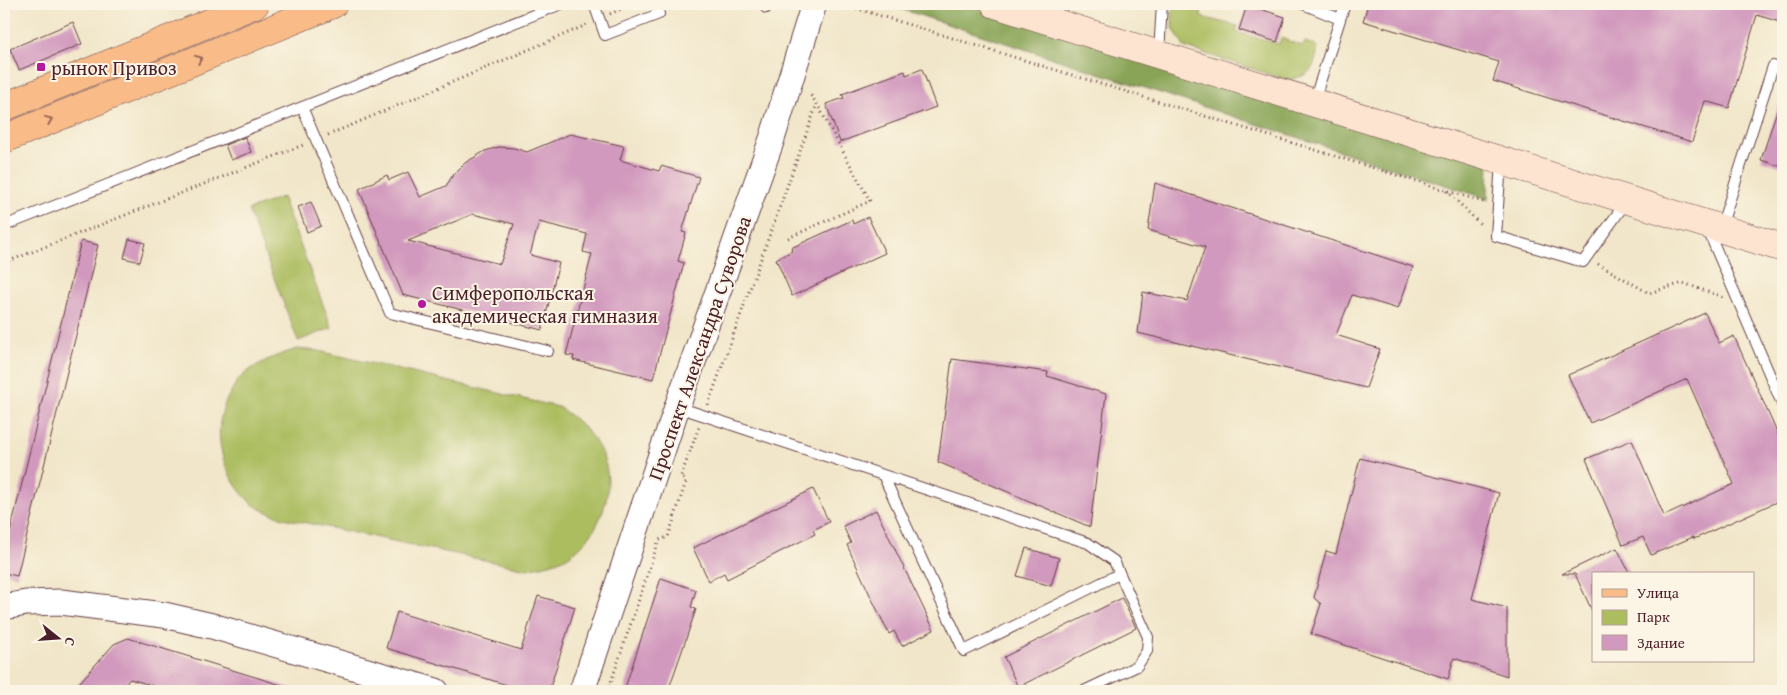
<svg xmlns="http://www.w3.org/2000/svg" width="1787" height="695" font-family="'Gentium Book Plus',serif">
	<rect width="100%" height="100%" fill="#fcf5e5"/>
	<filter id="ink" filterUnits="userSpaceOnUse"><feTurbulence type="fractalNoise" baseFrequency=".02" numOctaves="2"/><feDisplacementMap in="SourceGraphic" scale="10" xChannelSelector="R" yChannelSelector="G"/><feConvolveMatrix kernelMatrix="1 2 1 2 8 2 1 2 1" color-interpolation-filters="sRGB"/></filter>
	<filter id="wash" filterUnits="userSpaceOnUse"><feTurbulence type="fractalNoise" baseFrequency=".0096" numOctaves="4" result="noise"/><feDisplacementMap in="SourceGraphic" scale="20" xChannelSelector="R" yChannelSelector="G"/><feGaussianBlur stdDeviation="1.12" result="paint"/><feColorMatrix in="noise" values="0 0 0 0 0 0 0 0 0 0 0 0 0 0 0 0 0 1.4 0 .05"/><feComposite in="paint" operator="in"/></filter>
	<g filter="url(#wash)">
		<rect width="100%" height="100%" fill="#f1e6c9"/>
		<path fill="#acbd60" stroke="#7b6e46" d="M1173 4H1202L1201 17 1238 26 1236 32 1279 44 1281 38 1303 46 1305 42 1318 46C1315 69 1311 76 1287 80L1184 47 1172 26Z
			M282 197 332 328 298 341 248 210Z
			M297 349 319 351 558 407C598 432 620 469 601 516 594 533 582 548 567 557 555 564 540 566 527 569L283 518C271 513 258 510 249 501 220 473 209 426 231 392 234 386 237 380 242 376 258 362 277 355 297 349Z"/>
		<path fill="#89a456" stroke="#6a6240" d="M885 4H975L1489 163 1488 199Z"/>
		<g id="blocks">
			<path fill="#d199bd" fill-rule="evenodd" d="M1368 4H1783V23L1757 15 1729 108 1705 101 1692 142 1493 81 1499 62 1363 21Z
				M1247 5 1285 17 1277 42 1239 30Z
				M73 22 82 44 19 70 10 49Z
				M922 69 936 107 840 142 826 104 844 98 842 94 905 71 906 75Z
				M1780 101 1783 102V167L1761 160Z
				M570 134 624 146 620 160 659 171 661 166 699 177 682 232 686 233 678 261 684 263 653 379 573 360 574 356 566 355 592 254 583 252 587 234 539 222 530 255 559 263 542 330 403 295 359 189 387 175 389 180 408 172 420 197 446 186 453 175 465 163 485 151 499 147 514 148 527 152ZM473 214 514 224 500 264 408 241Z
				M245 137 251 152 231 160 225 145Z
				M1155 183 1413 267 1398 309 1352 295 1336 335 1380 349 1366 388 1138 333 1143 292 1187 301 1205 247 1148 230Z
				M311 202 321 226 307 232 298 207Z
				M868 217 885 253 792 296 776 259 792 251 791 248 852 220 853 224Z
				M129 239 145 243 140 262 124 258Z
				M81 241 98 245 17 576 4 573V557Z
				M1705 313 1719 343 1734 336 1783 446V479L1779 481 1783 492V499L1694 539 1693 537 1651 555 1643 537 1623 545 1586 459 1632 440 1664 516 1734 484 1687 379 1590 423 1568 375Z
				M952 359 1048 372 1047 376 1106 394 1090 527 938 462Z
				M1360 458 1499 493 1472 599 1507 608V676L1454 658 1448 679 1311 634 1321 604 1314 598 1326 551 1336 554Z
				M813 489 829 522 813 530 815 534 727 579 724 573 709 581 693 548Z
				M876 510 934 630 902 646 894 631 889 634 871 597 847 545 851 543 843 526Z
				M1026 548 1059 558 1051 586 1017 576Z
				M1617 548 1630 574H1593V613L1575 574H1562Z
				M661 578 696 590 691 607 696 609 683 648 668 691H624Z
				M538 596 575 607 549 691H527L386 648 397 612 521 650Z
				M1122 598 1136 628 1018 687 1004 657Z
				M128 638 291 688V691H171L130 679 118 691H72L114 644Z"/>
		</g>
	</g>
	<g filter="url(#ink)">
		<use href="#blocks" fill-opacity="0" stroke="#633d43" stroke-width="1"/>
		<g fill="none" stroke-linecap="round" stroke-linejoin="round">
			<defs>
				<path id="service" d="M594 4 605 35 659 14
					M1303 4 1340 19
					M766 8 767 4
					M1159 53 1162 4
					M1314 101 1345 4
					M302 107 390 313 548 351
					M1501 162 1496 236 1583 262 1626 202
					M4 226 561 4
					M1721 227 1773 66 1783 69
					M1707 228 1783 406
					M678 407 1088 543 1114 561 1148 637 1147 651 1137 666 1084 691
					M883 475 964 651 1119 574"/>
				<path id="tertiary" d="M4 607 26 603 61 602 164 615 212 626 436 691
					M582 691 677 407 772 139 814 4"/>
				<path id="secondary" d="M995 4 1783 248"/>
				<path id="primary" d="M4 107 255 4
					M4 139 333 4"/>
			</defs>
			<use href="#service" stroke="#633d43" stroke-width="12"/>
			<use href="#tertiary" stroke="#633d43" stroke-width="27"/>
			<use href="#secondary" stroke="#633d43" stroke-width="29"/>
			<use href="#primary" stroke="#633d43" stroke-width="29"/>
			<path stroke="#633d43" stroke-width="3" stroke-dasharray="1 4" stroke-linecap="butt" d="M842 4 1487 203
				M610 14 632 4
				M328 135 589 24
				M1447 191 1481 225
				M788 238 870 201 817 104 809 93
				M4 263 303 145
				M1598 264 1649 293 1683 283 1723 297
				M708 405 817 104
				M608 691 659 540 668 537 686 482 681 476 699 427"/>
			<use href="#service" stroke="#fff" stroke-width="10"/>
			<use href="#tertiary" stroke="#fff" stroke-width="25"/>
			<use href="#secondary" stroke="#fde4d0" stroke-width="28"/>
			<use href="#primary" stroke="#f9bc89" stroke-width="28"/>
		</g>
		<defs><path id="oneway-chevron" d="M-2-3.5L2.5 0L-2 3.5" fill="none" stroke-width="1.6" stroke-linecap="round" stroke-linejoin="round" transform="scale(1.25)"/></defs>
		<g stroke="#965">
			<use href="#oneway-chevron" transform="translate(199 59) rotate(-22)"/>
			<use href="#oneway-chevron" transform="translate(49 120) rotate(-22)"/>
		</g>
	</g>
	<g fill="#b5179e" stroke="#fcf5e5" stroke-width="2">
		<rect x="36" y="62" width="10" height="10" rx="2.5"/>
		<circle cx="422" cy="304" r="5"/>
	</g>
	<g text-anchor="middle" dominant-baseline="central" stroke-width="4" stroke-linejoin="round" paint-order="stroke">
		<g font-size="20" fill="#4a1f2b" stroke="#fcf5e5" text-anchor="start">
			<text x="51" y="67">рынок Привоз</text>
			<text x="432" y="292">Симферопольская<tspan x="432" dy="23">академическая гимназия</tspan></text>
		</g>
		<g font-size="20" fill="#4a1f2b" stroke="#fcf5e5">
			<text transform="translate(699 348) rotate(-71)">Проспект Александра Суворова</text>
		</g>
	</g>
	<rect width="1787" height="695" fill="none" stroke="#fcf5e5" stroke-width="20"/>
	<rect x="1592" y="572" width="162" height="90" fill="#fcf5e5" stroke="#b59f9b"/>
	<rect x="1602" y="589" width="25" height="8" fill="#f9bc89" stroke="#b59f9b"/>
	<text x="1637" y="598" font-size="15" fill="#4a1f2b">Улица</text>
	<rect x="1602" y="610" width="25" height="15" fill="#acbd60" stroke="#b59f9b"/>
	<text x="1637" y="622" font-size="15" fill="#4a1f2b">Парк</text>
	<rect x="1602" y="635" width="25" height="15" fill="#d199bd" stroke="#b59f9b"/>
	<text x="1637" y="648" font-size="15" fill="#4a1f2b">Здание</text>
	<g transform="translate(58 638) rotate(107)" stroke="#fcf5e5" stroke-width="4" paint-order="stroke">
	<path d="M0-4L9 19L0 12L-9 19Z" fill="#4a1f2b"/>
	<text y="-8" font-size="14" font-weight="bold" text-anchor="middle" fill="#4a1f2b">С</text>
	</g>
</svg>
